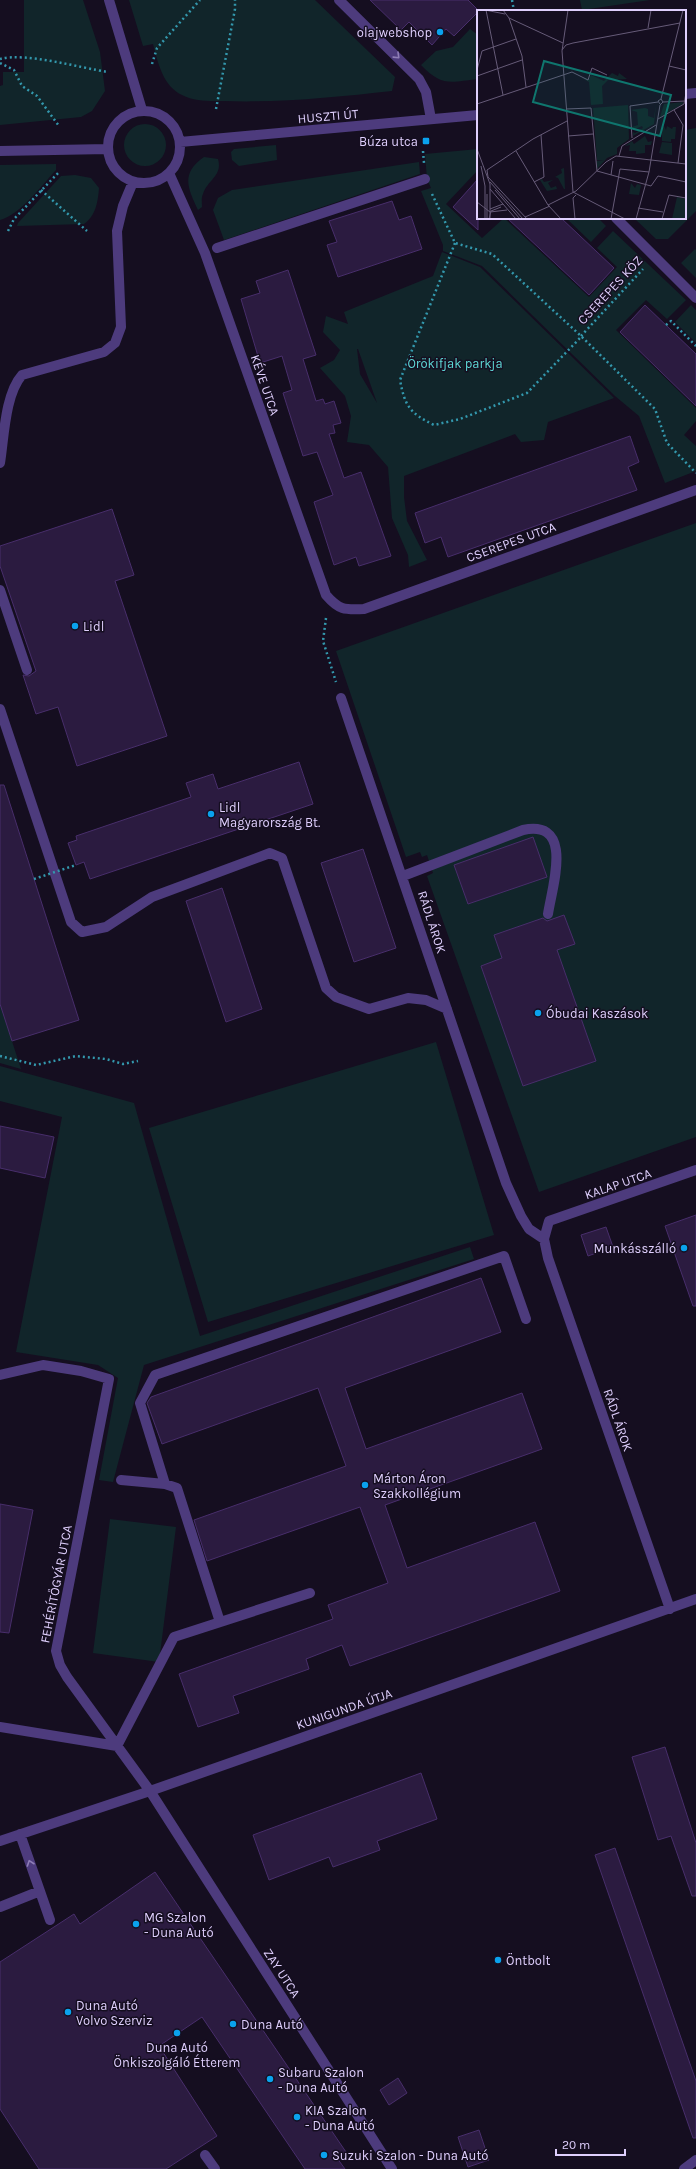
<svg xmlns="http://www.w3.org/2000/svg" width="696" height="2169" font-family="Karla,sans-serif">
	<rect width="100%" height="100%" fill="#150e20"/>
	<path fill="#11252a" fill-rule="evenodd" d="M24 0H83L100 52 105 91 92 111 81 117 0 125V86L3 85V72H24Z
		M129 0H315L395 77 392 91C337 97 280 103 224 101 211 101 195 102 182 95 163 86 158 63 153 44L143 46Z
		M580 0H650L582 10Z
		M470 29 478 35V79C450 82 442 87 421 65L436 51 453 47Z
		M124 145a21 21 0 1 1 42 0a21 21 0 1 1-42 0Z
		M696 128V211L668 239H656L634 218H685V130Z
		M276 145 277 160 239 166 232 160 231 152 234 149Z
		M478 149V170L446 204 482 238 504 218 589 297 617 267 597 248 613 231 686 300 667 319 646 300 616 330 696 408V421L684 435 696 446V471L665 483 639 416 615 396 482 266 443 251V245L421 191 431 188 427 179 425 154Z
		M204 157 218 159C223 176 207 180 203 194 201 198 202 203 202 207L198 210C188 188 180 174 204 157Z
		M419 162 420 174 224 240 213 210 218 198 232 190Z
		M56 164V170C42 185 20 215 0 220V165Z
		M75 175 91 178 99 188C98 201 96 216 84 224L17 226 18 223 61 176Z
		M566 218H598L606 226 591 242Z
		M695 249 696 250V278L681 263Z
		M442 252 480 267 614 398 548 422 544 440 521 442 515 434 404 476V497L407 521 427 560 409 567 408 555 392 518 388 467 369 445 347 442 351 416 345 396 320 368 334 360 340 350 323 332 326 316 348 324 344 312 433 276ZM357 349H358L377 403 360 374Z
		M691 305 696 310V343L675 322Z
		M696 523V1137L539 1192 427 876 433 873 427 855 422 857 420 852 406 857 336 651Z
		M0 1004 21 1069 0 1063Z
		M436 1042 494 1235 208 1322 149 1128Z
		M0 1066 134 1103 200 1336 470 1247 474 1259 144 1365 113 1482 99 1480 118 1378 98 1365 16 1352 62 1117 0 1101Z
		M110 1519 176 1527 159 1662 93 1653Z"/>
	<path fill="#2b1b40" stroke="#482e6b" d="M370 0H468L479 11 454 36 446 29 432 45 409 22 401 30Z
		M478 179V230L453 207Z
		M392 201 399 220 411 216 422 249 338 277 327 245 337 242 329 221Z
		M507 218H561L614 268 589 295Z
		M288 270 316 355 303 359 316 401 323 399 325 404 334 401 341 423 333 425 335 433 329 434 344 478 361 472 391 556 359 566 356 557 334 565 314 502 333 495 317 452 303 456 283 393 292 390 282 356 260 363 241 299 260 293 256 281Z
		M645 305 696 354V406L620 332Z
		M630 436 639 462 628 467 637 490 448 557 441 537 425 543 415 513Z
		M112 509 134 575 115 581 167 736 77 766 58 707 36 714 23 675 29 676 36 671 0 566V546Z
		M299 762 313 804 90 879 84 862 76 865 68 843 77 840 76 836 191 797 186 783 213 774 218 789Z
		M0 785H4L79 1020 12 1041 0 1004Z
		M533 837 547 877 468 904 454 865Z
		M363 849 396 948 354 962 321 863Z
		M222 888 262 1009 226 1022 186 901Z
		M564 915 575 944 557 950 596 1061 523 1086 481 966 502 958 494 935 543 918 547 921Z
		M0 1126 54 1137 45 1178 0 1168Z
		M696 1215V1306H693L665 1226Z
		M606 1227 613 1247 588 1256 581 1235Z
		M481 1278 501 1332 345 1388 366 1449 522 1393 542 1449 385 1505 407 1568 535 1522 560 1591 350 1666 342 1645 306 1659 309 1669 233 1696 239 1713 198 1727 179 1674 333 1619 328 1605 388 1583 360 1507 207 1561 194 1520 346 1466 318 1388 162 1444 147 1403 151 1397Z
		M0 1504 33 1510 9 1633 0 1632Z
		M665 1747 696 1843V1896H692L671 1836 658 1840 632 1757Z
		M421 1773 437 1819 377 1841 380 1850 333 1867 329 1857 269 1880 253 1835Z
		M615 1848 696 2081V2138H693L595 1855Z
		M155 1872 346 2152 337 2158 345 2169H305L202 2017 159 2046 217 2136 166 2169H39L0 2109V1962L74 1914 80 1924Z
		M398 2078 407 2093 389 2105 380 2090Z
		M479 2130 489 2160 468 2167 458 2137Z"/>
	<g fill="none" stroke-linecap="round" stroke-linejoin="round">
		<path stroke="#3398ad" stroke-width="2.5" stroke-dasharray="2 3" stroke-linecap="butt" d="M512 0 514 11
			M0 59C25 52 81 68 108 72
			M0 63 14 70 22 86 37 96 59 126
			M152 64 157 48 200 0
			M216 109 235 9V0
			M423 151 424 163
			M41 190 87 231
			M432 194 455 243 492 254 581 336 655 409 667 443 696 473
			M8 231 14 219 60 171
			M455 243 400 380C405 407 410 413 434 425L460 419 527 393 581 337
			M666 325 671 321 696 346
			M581 336 643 269
			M326 618 323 641 336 682
			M0 1056 36 1065 76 1056 106 1059 123 1064 138 1061"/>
		<path stroke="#4d3b7d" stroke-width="10" d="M109 0 142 110
			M339 0 419 79 426 92 431 119
			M685 94 696 93
			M108 147a36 36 0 1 1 72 0a36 36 0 1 1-72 0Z
			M180 142 478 115
			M0 151 108 149
			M169 173 205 253 326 595C339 610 344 610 364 609L696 490
			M616 218 696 298
			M217 248 425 179
			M0 463C4 438 5 394 22 375L104 352 115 343 121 327 117 231 123 206 133 182
			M0 590 27 670
			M341 698 506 1183 521 1216 529 1229 544 1239
			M0 709 71 922 82 932 106 927 152 897 270 853 282 858 326 988 336 997 369 1009 408 998 426 1000 447 1009
			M403 876 523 830C575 819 552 887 548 914
			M0 1375 43 1365 81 1371 109 1379 56 1651 60 1665 67 1677 150 1791 392 2169
			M121 1480 165 1484 177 1488 220 1622
			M165 1484 140 1403 155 1375 504 1256 526 1319
			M670 1609 548 1258 544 1239 549 1221 696 1170
			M0 1727 117 1746 174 1637 310 1593
			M20 1834 50 1920
			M0 1841 150 1791 696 1599
			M0 1907 40 1891
			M205 2155 215 2169
			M684 2169 696 2160"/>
		<path stroke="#3398ad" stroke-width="2.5" stroke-dasharray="2 3" stroke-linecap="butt" d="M34 879 76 865"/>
	</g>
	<defs><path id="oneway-chevron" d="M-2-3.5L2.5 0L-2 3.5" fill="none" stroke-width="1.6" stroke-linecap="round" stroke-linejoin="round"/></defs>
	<g stroke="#8f7eb7">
		<use href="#oneway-chevron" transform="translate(397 56) rotate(44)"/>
		<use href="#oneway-chevron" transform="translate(30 1863) rotate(-109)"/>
	</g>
	<g fill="#0aa2ed" stroke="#150e20" stroke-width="1.5">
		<circle cx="440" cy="32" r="4"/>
		<rect x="422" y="137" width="8" height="8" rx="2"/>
		<circle cx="75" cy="626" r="4"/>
		<circle cx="211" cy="814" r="4"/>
		<circle cx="538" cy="1013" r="4"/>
		<circle cx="684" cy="1248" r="4"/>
		<circle cx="365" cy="1485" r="4"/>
		<circle cx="136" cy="1924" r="4"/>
		<circle cx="498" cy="1960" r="4"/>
		<circle cx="68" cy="2012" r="4"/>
		<circle cx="233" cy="2024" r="4"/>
		<circle cx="177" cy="2033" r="4"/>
		<circle cx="270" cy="2079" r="4"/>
		<circle cx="297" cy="2117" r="4"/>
		<circle cx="324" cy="2155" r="4"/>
	</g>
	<g text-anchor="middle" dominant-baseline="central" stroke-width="3" stroke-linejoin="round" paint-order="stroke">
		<g font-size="13" fill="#dfcffd" stroke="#150e20" text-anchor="start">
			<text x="432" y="32" text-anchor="end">olajwebshop</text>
			<text x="418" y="141" text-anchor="end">Búza utca</text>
			<text x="83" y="626">Lidl</text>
			<text x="219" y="807">Lidl<tspan x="219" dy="15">Magyarország Bt.</tspan></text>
			<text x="546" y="1013">Óbudai Kaszások</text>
			<text x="676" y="1248" text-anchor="end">Munkásszálló</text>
			<text x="373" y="1478">Márton Áron<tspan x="373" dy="15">Szakkollégium</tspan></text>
			<text x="144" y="1917">MG Szalon<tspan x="144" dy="15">- Duna Autó</tspan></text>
			<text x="506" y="1960">Öntbolt</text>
			<text x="76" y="2005">Duna Autó<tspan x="76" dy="15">Volvo Szerviz</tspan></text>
			<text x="241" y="2024">Duna Autó</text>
			<text x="177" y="2047" text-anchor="middle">Duna Autó<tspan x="177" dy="15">Önkiszolgáló Étterem</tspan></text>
			<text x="278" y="2072">Subaru Szalon<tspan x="278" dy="15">- Duna Autó</tspan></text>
			<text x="305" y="2110">KIA Szalon<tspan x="305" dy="15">- Duna Autó</tspan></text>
			<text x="332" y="2155">Suzuki Szalon - Duna Autó</text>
		</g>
		<g font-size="13" fill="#dfcffd" stroke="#150e20">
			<text transform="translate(328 116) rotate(-5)">HUSZTI ÚT</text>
			<text transform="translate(610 290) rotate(-47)">CSEREPES KÖZ</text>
			<text transform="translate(265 385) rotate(71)">KÉVE UTCA</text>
			<text transform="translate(511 542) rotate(-20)">CSEREPES UTCA</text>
			<text transform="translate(432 922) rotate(72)">RÁDL ÁROK</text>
			<text transform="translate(618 1184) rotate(-19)">KALAP UTCA</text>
			<text transform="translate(618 1420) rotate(71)">RÁDL ÁROK</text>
			<text transform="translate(56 1584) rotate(-79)">FEHÉRÍTŐGYÁR UTCA</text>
			<text transform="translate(344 1709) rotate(-19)">KUNIGUNDA ÚTJA</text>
			<text transform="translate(282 1973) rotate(57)">ZAY UTCA</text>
		</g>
		<g font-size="13" fill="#5ed9d7" stroke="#150e20">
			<text x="455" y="363">Örökifjak parkja</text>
		</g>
	</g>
	<g transform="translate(477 10)">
		<rect width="209" height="209" fill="#150e20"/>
		<path d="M135 63 141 66 142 63 150 69 131 70 125 76 126 94 114 95 112 72 105 68 112 69 114 65 127 71ZM206 92V94L183 107 187 94ZM179 94 177 114 156 126V122L158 123 166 118 165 116 156 120 155 117 161 115 160 102 154 100 168 98 171 99V106L177 108ZM151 95 152 129 140 138V144L130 148 120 159 119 151 127 150H120L116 98ZM187 116 189 120 195 121 189 120 190 116 195 119 196 117H199L198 129H194V132L185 131V119ZM168 126 171 132 175 131 174 135H168V143L159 144V141H152L153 135 148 136 155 131 157 134ZM185 132 195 133V145L182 143ZM87 158 88 179H87L81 168 78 167 85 163 84 159ZM65 169 67 172 76 170 71 173 74 178 79 176 80 179 70 181 63 170ZM154 173 158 178 160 174 164 175 162 185 152 184ZM200 187 209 189V209H195Z" fill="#11252a"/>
		<path fill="none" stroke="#665b78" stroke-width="1" d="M8 0 28 4M9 0 26 85M26 0 32 8 86 33M91 0 85 41 96 182 148 209M32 8 45 46 49 77M171 18 174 0M85 40 89 35 96 33 203 13M192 56 209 60M0 60 5 41 39 29M0 66 45 50M186 92 208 91M0 94 95 62 111 70 115 58 130 65M183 94 181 91 184 89 206 0M89 99 114 98 120 161 174 176 181 166 209 172M197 100 206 115 201 153M181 109 207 94 209 83M91 126 116 124M155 128 153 96 181 92M0 139 13 174V209M39 141 71 195 84 209M142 146 145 136 179 115M4 156 8 176V209M134 165 136 151M13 172 46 209M57 172 67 167 64 125M13 179 39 209M18 180 43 209M10 184V209M0 192 13 202 30 200M71 195 99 181 129 152 139 146 209 154M161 198 186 202M13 199 26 194M48 207 73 196M12 209 14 201 24 197M50 209 11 167 10 160 56 129 90 111M98 209 96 188 99 185M134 209 143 159 172 162M159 209 172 162 183 95 186 92 184 89M185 209 192 185 209 188"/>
		<path fill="#0f766e" fill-opacity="0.15" stroke="#0f766e" stroke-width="2" d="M67 51 194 85 183 126 56 92Z"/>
		<rect width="209" height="209" fill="none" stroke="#dfcffd" stroke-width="2"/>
	</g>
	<path d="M556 2149v6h69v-6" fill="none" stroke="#dfcffd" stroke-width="2"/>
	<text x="562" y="2149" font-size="12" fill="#dfcffd" stroke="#150e20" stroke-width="3" paint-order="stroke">20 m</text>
</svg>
